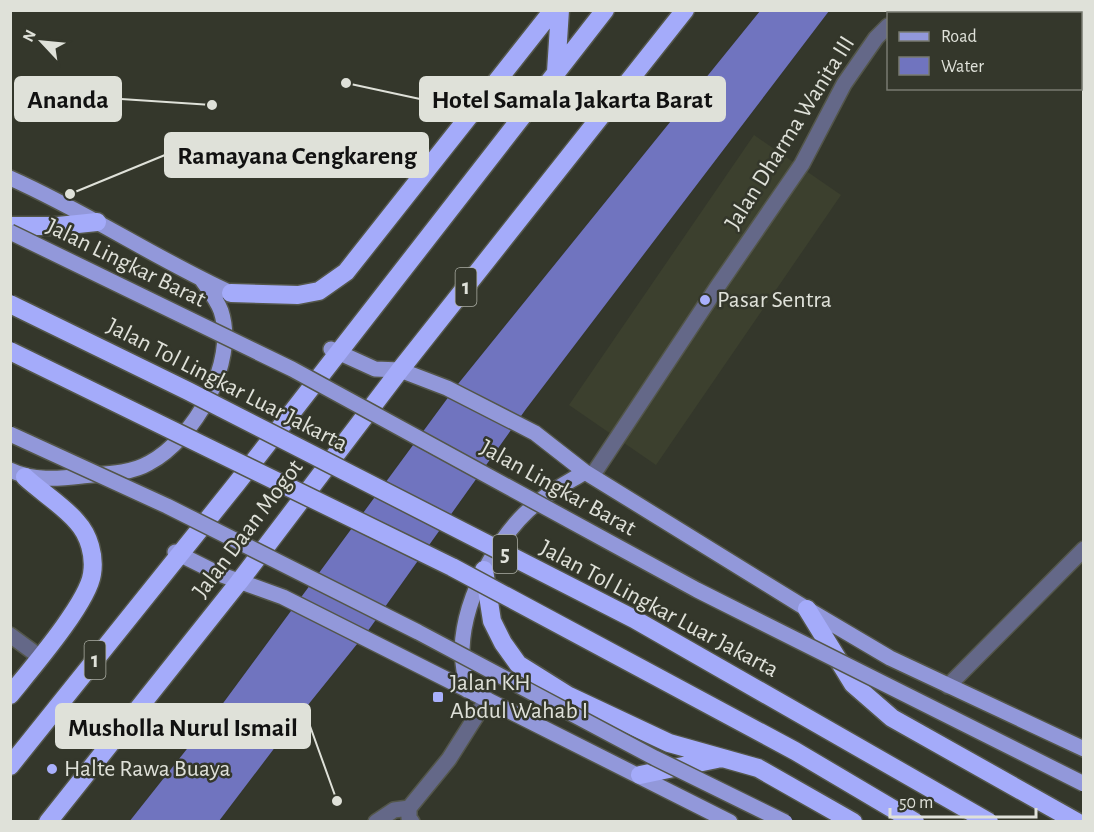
<svg xmlns="http://www.w3.org/2000/svg" width="1094" height="832" font-family="'Alegreya Sans',sans-serif">
	<rect width="100%" height="100%" fill="#34372b"/>
	<path fill="#3c402e" d="M754 135 841 195 656 465 569 405Z"/>
	<path fill="#7074bf" d="M760 11H829L526 409 370 628 295 721 219 821 129 822 221 706 458 384Z"/>
	<g fill="none" stroke-linecap="round" stroke-linejoin="round">
		<defs>
			<path id="street" d="M902 14 906 10
				M592 476 718 286 802 164 844 84 876 38 888 26
				M10 635 40 657
				M948 686 1084 549
				M376 822 394 810 409 808
				M412 822 409 818V808L449 759 487 699"/>
			<path id="primary" d="M10 178C87 212 156 259 231 293
				M331 349 375 369 400 370 447 388 535 433 585 472 807 609 890 658 1084 749
				M10 470C33 481 58 479 82 476 104 474 130 474 149 463 194 439 238 363 221 311 217 300 209 290 202 280
				M175 552 219 574 283 597 730 822
				M467 690C465 676 462 662 462 649 464 595 502 526 546 496 558 487 572 480 585 472"/>
			<path id="highway" d="M556 72 560 10
				M10 226H58L97 222
				M231 293 298 295 319 291 346 272 553 10
				M484 570 492 621 503 643 518 664 569 696 669 743 758 768 853 822
				M807 609 853 684 892 718 1077 822
				M10 695C31 669 88 603 92 574 95 556 89 535 77 522 65 507 40 491 25 477
				M10 766 237 483 605 10
				M640 775 717 759
				M48 822 239 582 400 370 685 10"/>
		</defs>
		<use href="#street" stroke="#53564a" stroke-width="18"/>
		<use href="#primary" stroke="#53564a" stroke-width="18"/>
		<use href="#highway" stroke="#53564a" stroke-width="21"/>
		<use href="#street" stroke="#646888" stroke-width="15"/>
		<use href="#primary" stroke="#9298da" stroke-width="15"/>
		<use href="#highway" stroke="#a4abfa" stroke-width="18"/>
		<defs>
			<path id="primary-bridge" d="M10 232 292 369 697 590 1084 784
				M10 434 167 506 418 632 655 758 785 822"/>
			<path id="highway-bridge" d="M10 304 188 391 634 619 989 822
				M10 351 452 567 795 751 915 822"/>
		</defs>
		<use href="#primary-bridge" stroke="#53564a" stroke-width="18" stroke-linecap="butt"/>
		<use href="#highway-bridge" stroke="#53564a" stroke-width="21" stroke-linecap="butt"/>
		<use href="#primary-bridge" stroke="#9298da" stroke-width="15"/>
		<use href="#highway-bridge" stroke="#a4abfa" stroke-width="18"/>
	</g>
	<g fill="#a9b0fc" stroke="#34372b" stroke-width="2">
		<circle cx="705" cy="300" r="6"/>
		<rect x="432" y="691" width="12" height="12" rx="3"/>
		<circle cx="52" cy="769" r="6"/>
	</g>
	<g text-anchor="middle" dominant-baseline="central" stroke-width="5" stroke-linejoin="round" paint-order="stroke">
		<g fill="#34372b" stroke="#acaea5" stroke-width="1.5">
			<rect x="455.5" y="268" width="21" height="38" rx="4.5"/>
			<rect x="493" y="535" width="24" height="38" rx="4.5"/>
			<rect x="84.5" y="641" width="21" height="38" rx="4.5"/>
		</g>
		<g font-size="22" font-weight="bold" fill="#dfe1d9">
			<text x="466" y="287">1</text>
			<text x="505" y="554">5</text>
			<text x="95" y="660">1</text>
		</g>
		<g font-size="24" fill="#dfe1d9" stroke="#34372b">
			<text transform="translate(790 133) rotate(-58)">Jalan Dharma Wanita III</text>
			<text transform="translate(126 263) rotate(26)">Jalan Lingkar Barat</text>
			<text transform="translate(227 385) rotate(27)">Jalan Tol Lingkar Luar Jakarta</text>
			<text transform="translate(558 488) rotate(29)">Jalan Lingkar Barat</text>
			<text transform="translate(248 529) rotate(-53)">Jalan Daan Mogot</text>
			<text transform="translate(659 609) rotate(28)">Jalan Tol Lingkar Luar Jakarta</text>
		</g>
		<g font-size="24" fill="#dfe1d9" stroke="#34372b" text-anchor="start">
			<text x="717" y="300">Pasar Sentra</text>
			<text x="450" y="683">Jalan KH<tspan x="450" dy="28">Abdul Wahab I</tspan></text>
			<text x="64" y="769">Halte Rawa Buaya</text>
		</g>
	</g>
	<path fill="none" stroke="#dfe1d9" stroke-width="2" d="M212 105L121 99M346 83L420 99M70 194L165 155M337 801L310 726"/>
	<g fill="#dfe1d9" stroke="#34372b" stroke-width="2">
		<circle cx="212" cy="105" r="6"/>
		<circle cx="346" cy="83" r="6"/>
		<circle cx="70" cy="194" r="6"/>
		<circle cx="337" cy="801" r="6"/>
	</g>
	<g fill="#dfe1d9" stroke="#dfe1d9" stroke-width="2">
		<rect x="15" y="77" width="106" height="44" rx="6"/>
		<rect x="420" y="77" width="305" height="44" rx="6"/>
		<rect x="165" y="133" width="263" height="44" rx="6"/>
		<rect x="56" y="704" width="254" height="44" rx="6"/>
	</g>
	<g font-size="26" text-anchor="middle" font-weight="bold" fill="#111">
		<text x="68" y="108">Ananda</text>
		<text x="572" y="108">Hotel Samala Jakarta Barat</text>
		<text x="297" y="164">Ramayana Cengkareng</text>
		<text x="183" y="736">Musholla Nurul Ismail</text>
	</g>
	<rect width="1094" height="832" fill="none" stroke="#dfe1d9" stroke-width="24"/>
	<rect x="887" y="12" width="195" height="78" fill="#34372b" stroke="#787b71" stroke-width="1.5"/>
	<rect x="899" y="32" width="30" height="9" fill="#9298da" stroke="#787b71" stroke-width="1.5"/>
	<text x="941" y="42" font-size="18" fill="#dfe1d9">Road</text>
	<rect x="899" y="57" width="30" height="18" fill="#7074bf" stroke="#787b71" stroke-width="1.5"/>
	<text x="941" y="72" font-size="18" fill="#dfe1d9">Water</text>
	<g transform="translate(42 42) rotate(296)" stroke="#34372b" stroke-width="4.5" paint-order="stroke">
	<path d="M0-4.5L10 22L0 15L-10 22Z" fill="#dfe1d9"/>
	<text y="-9" font-size="16" font-weight="bold" text-anchor="middle" fill="#dfe1d9">N</text>
	</g>
	<path d="M890 808v9h146v-9" fill="none" stroke="#dfe1d9" stroke-width="3"/>
	<text x="899" y="808" font-size="18" fill="#dfe1d9" stroke="#34372b" stroke-width="4.5" paint-order="stroke">50 m</text>
</svg>
